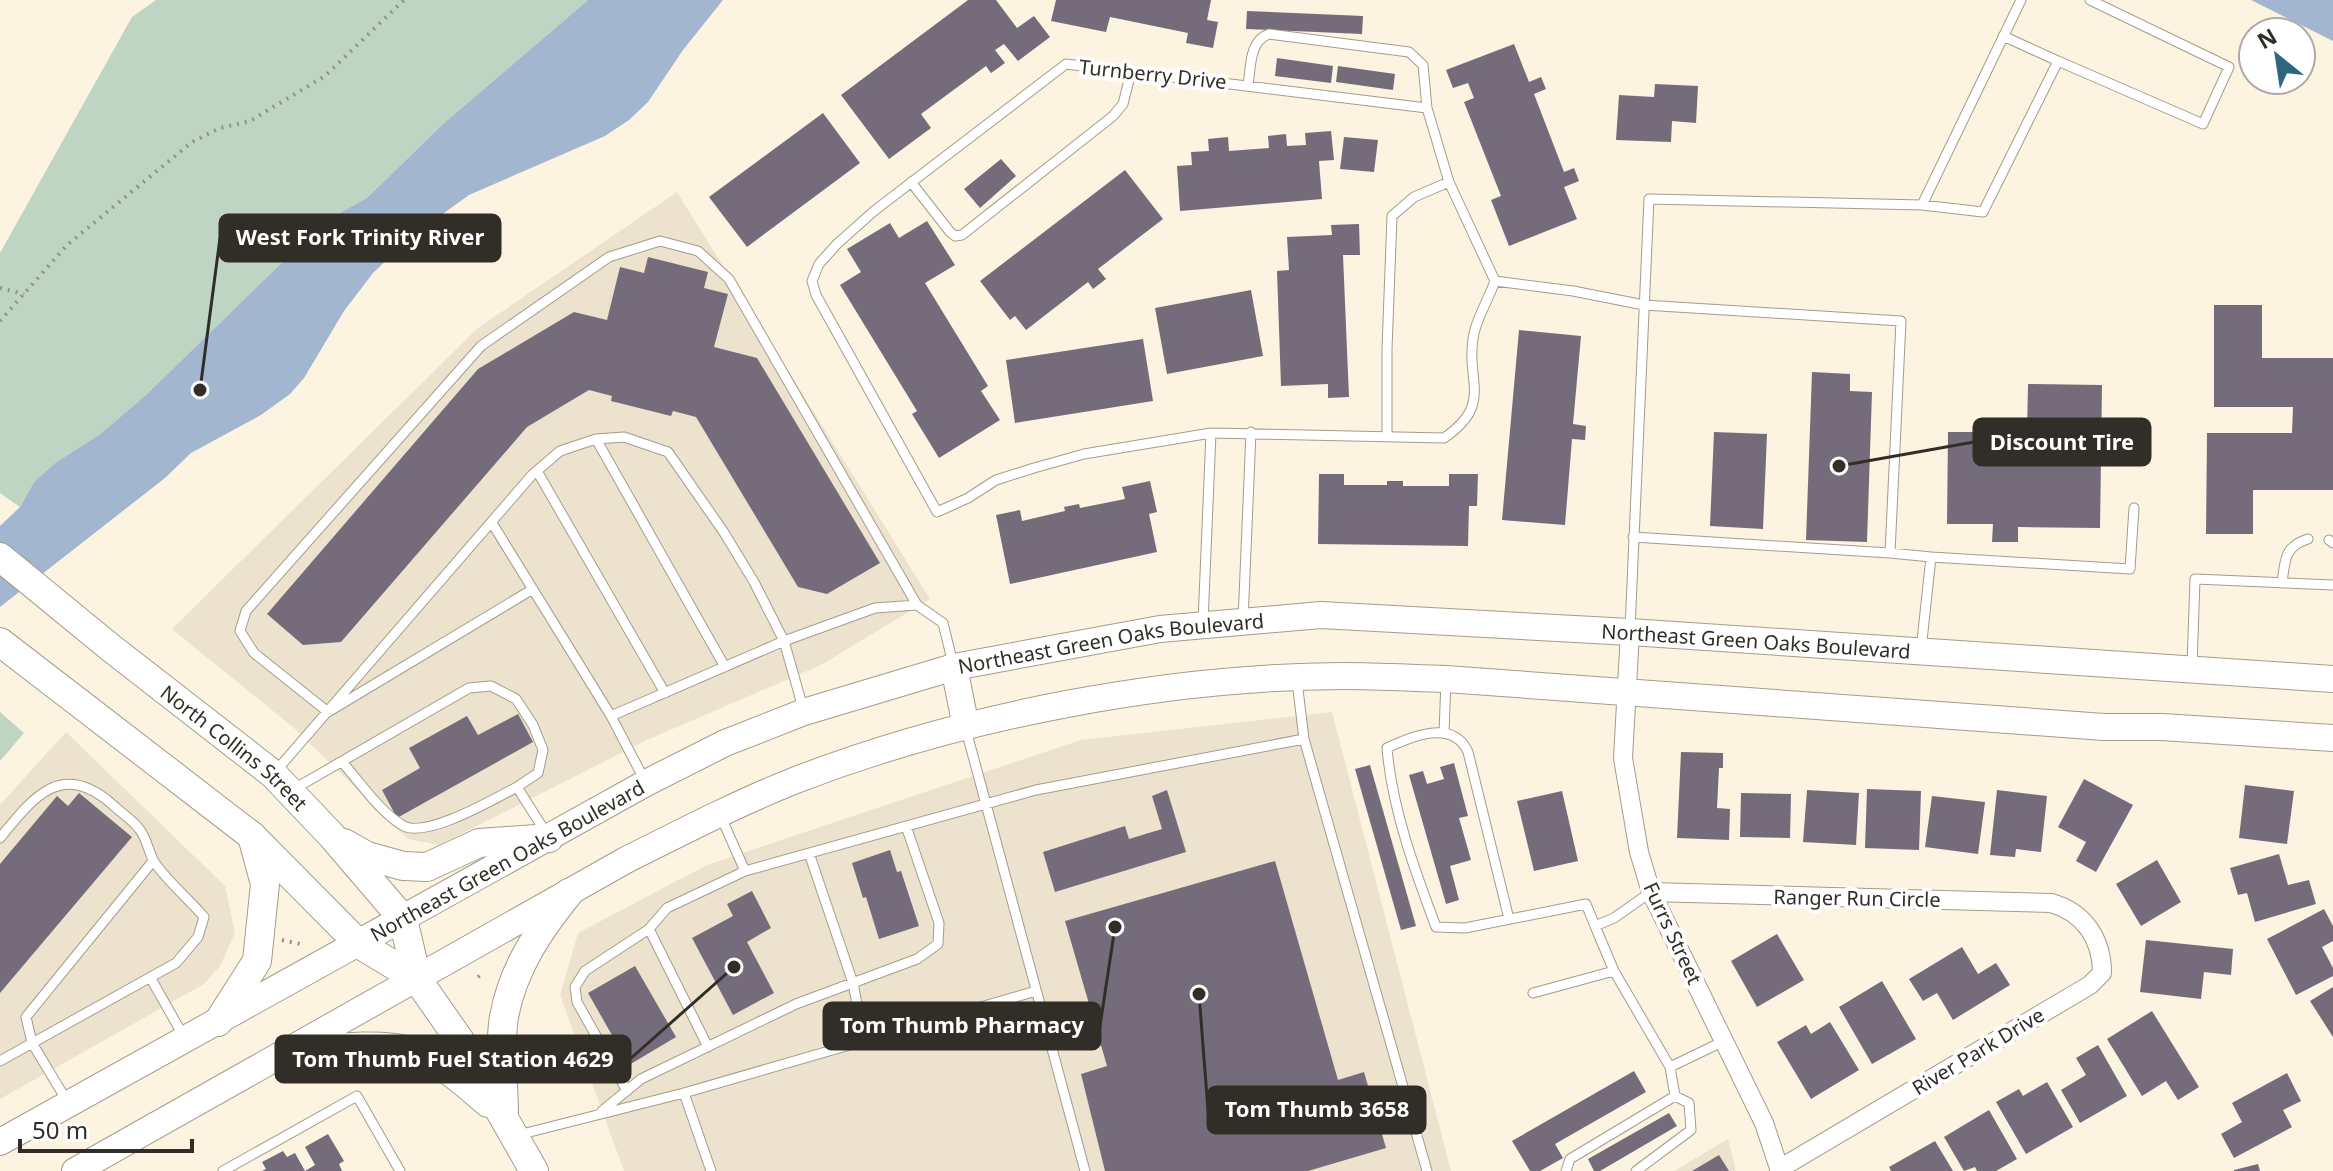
<svg xmlns="http://www.w3.org/2000/svg" width="2333" height="1171" font-family="'Noto Sans',sans-serif">
	<rect width="100%" height="100%" fill="#fdf3e1"/>
	<path fill="#ede2ce" d="M677 192 930 599 821 665 647 740 439 845 408 839 294 728 172 629 478 328Z
		M1332 712 1451 1171H624L560 995 578 933 707 865 1081 740Z
		M66 732 225 886 235 933 220 966 204 984 0 1099V805Z
		M1728 1139 1736 1171H1674Z"/>
	<path fill="#bdd5c2" d="M156 0H588L443 124 367 198 338 214 304 241 146 395 99 435 55 463 34 482 20 507 0 493V253L132 17Z
		M0 712 24 733 0 761Z"/>
	<path fill="#a2b7cf" d="M588 0H723L683 50 648 102 629 120 605 136 469 195 411 237 373 273 344 311 304 378 290 394 261 415 191 453 165 478 0 607V526L20 507 34 482 55 463 99 435 146 395 304 241 338 214 367 198 443 124Z
		M2251 0H2333V41Z"/>
	<path fill="#756c7b" d="M968 0H996L1017 28 1034 16 1050 37 1018 61 1004 44 995 50 1005 63 991 73 986 66 921 114 931 128 889 159 841 95Z
		M1056 0H1211L1207 20 1218 22 1213 48 1186 43 1188 33 1110 17 1106 32 1051 21Z
		M1247 11 1363 16 1362 34 1246 29Z
		M1514 44 1529 82 1541 77 1546 89 1534 94 1564 172 1574 168 1579 181 1564 187 1577 219 1509 246 1491 200 1501 196 1464 102 1474 98 1468 83 1453 88 1446 70Z
		M1277 58 1333 66 1331 83 1275 76Z
		M1338 66 1395 74 1393 90 1336 82Z
		M1655 84 1698 86 1696 123 1672 121 1671 142 1616 140 1619 95 1654 97Z
		M823 113 860 163 747 247 709 197Z
		M1331 131 1334 160 1319 161 1322 199 1180 211 1177 166 1192 165 1191 152 1209 151 1208 139 1228 137 1229 151 1269 148 1268 136 1286 134 1287 146 1306 145 1305 133Z
		M1344 137 1378 140 1374 172 1340 169Z
		M1001 159 1016 176 980 208 964 189Z
		M1125 170 1163 219 1098 269 1106 279 1093 289 1088 282 1026 330 1015 316 1010 320 980 281Z
		M927 221 955 265 925 283 988 386 981 391 1000 420 939 458 912 414 917 411 840 285 861 272 847 249 890 223 899 238Z
		M1359 224 1360 255H1343L1349 397 1328 398V384L1281 386 1277 271 1289 270 1287 237 1332 235 1331 225Z
		M648 257 708 272 704 288 728 294 714 347 757 358 880 563 827 594 798 587 696 417 673 411 671 416 611 401 612 396 589 390 527 427 341 642 303 645 267 614 478 369 574 312 607 320 620 267 644 273Z
		M1251 290 1263 356 1167 374 1155 308Z
		M2214 305H2262V358H2333V490H2253V534H2206L2207 433H2292L2293 407H2214Z
		M1519 330 1581 336 1573 424 1586 426 1585 440 1572 439 1565 525 1502 520Z
		M1143 339 1153 401 1015 423 1006 360Z
		M1812 372 1850 374V391L1872 392 1867 542 1806 540Z
		M2028 384 2102 385 2100 528 2018 527V542H1992L1993 524H1947L1948 432H2027Z
		M1714 432 1767 434 1763 529 1710 526Z
		M1319 474H1344V485H1387V481H1403V486H1449V474H1478L1477 506H1469L1468 546 1318 544Z
		M1150 481 1157 512 1149 514 1157 552 1010 584 996 515 1020 510 1022 521 1065 511 1064 507 1079 504 1080 508 1125 499 1122 487Z
		M518 714 533 742 397 818 382 790 420 768 409 748 467 716 478 735Z
		M1681 752 1723 753V768H1719L1717 808 1730 809 1729 840 1677 838Z
		M1454 763 1468 816 1459 818 1471 860 1450 866 1459 900 1446 904 1409 775 1423 771 1427 784 1444 779 1440 767Z
		M1370 765 1416 926 1401 930 1355 769Z
		M2084 779 2133 805 2096 872 2076 861 2086 842 2058 827Z
		M2245 785 2294 791 2287 844 2239 838Z
		M1867 789 1921 791 1919 850 1865 848Z
		M1167 790 1186 852 1055 892 1043 852 1125 826 1129 839 1162 829 1152 796Z
		M1807 790 1859 793 1856 845 1803 842Z
		M1997 790 2047 796 2041 852 2016 849 2015 857 1990 855Z
		M1562 791 1578 861 1534 871 1517 801Z
		M79 793 132 837 0 993V864L57 796 68 806Z
		M1741 793 1791 794 1790 838 1740 837Z
		M1932 796 1985 802 1978 854 1925 847Z
		M890 850 897 872 901 871 919 926 879 939 866 897 863 898 852 863Z
		M2279 854 2288 885 2309 880 2316 904 2255 922 2247 893 2238 895 2230 868Z
		M2157 860 2181 902 2141 926 2116 884Z
		M1275 861 1338 1080 1364 1072 1386 1148 1308 1171H1105L1081 1074 1107 1066 1065 921Z
		M752 891 771 928 747 942 774 993 733 1015 692 938 733 916 727 904Z
		M2324 909 2333 926V941L2322 947 2333 968V976L2296 995 2267 939Z
		M1777 934 1804 980 1757 1007 1731 961Z
		M2146 940 2233 949 2231 975 2204 972 2201 999 2140 992Z
		M1962 947 1978 974 1996 963 2010 985 1953 1020 1937 993 1923 1001 1909 979Z
		M635 966 676 1037 629 1065 588 993Z
		M1882 981 1916 1039 1872 1064 1839 1007Z
		M2333 987V1037L2310 1001Z
		M2152 1011 2199 1087 2178 1100 2166 1081 2142 1096 2107 1039Z
		M1830 1022 1859 1070 1811 1099 1777 1042 1806 1025 1811 1034Z
		M2098 1045 2127 1096 2080 1123 2061 1090 2086 1075 2076 1058Z
		M1634 1071 1646 1092 1555 1144 1563 1158 1540 1171H1530L1512 1141Z
		M2287 1073 2301 1101 2283 1110 2292 1127 2234 1158 2221 1134 2242 1122 2232 1103Z
		M2047 1082 2073 1127 2026 1154 1996 1102 2019 1089 2023 1096Z
		M1989 1110 2017 1159 1996 1171H1977L1975 1167 1964 1171 1944 1137Z
		M1669 1113 1677 1126 1600 1171H1594L1588 1159Z
		M328 1134 344 1161 339 1164 342 1171H262L266 1169 262 1162 283 1151 287 1157 295 1153 305 1171 315 1165 305 1147Z
		M1935 1141 1953 1171H1891L1889 1167Z
		M1719 1155 1729 1171H1692Z
		M2258 1164 2260 1171H2234V1170Z"/>
	<g fill="none" stroke-linecap="round" stroke-linejoin="round">
		<defs>
			<path id="lane" d="M2003 36 2058 61
				M1066 64 1427 108 1449 182 1495 281C1489 298 1478 316 1474 333 1464 381 1495 403 1444 438L1211 433 1084 454 1034 468 996 480 968 498 937 512 816 295 812 281 819 264 837 244 874 211Z
				M1248 85C1251 67 1249 41 1269 34L1409 52 1423 65 1427 108
				M911 182 950 232 955 236 962 235 1113 116 1123 104 1131 72
				M1922 205 2021 0
				M1495 281 1573 291 1644 305 1901 321 1890 553 1931 557 1921 650
				M1387 436V349L1392 216 1414 197 1449 182
				M596 439 725 667
				M537 471 665 693
				M492 523 611 716 645 781
				M1633 537 1890 553
				M2329 540 2333 543
				M1931 557 2130 569 2134 508
				M2282 583C2285 561 2284 546 2308 539
				M533 589 328 712 254 653 240 631 246 611 481 346 609 257 660 241 698 251 729 279 917 605 943 623 953 664
				M1243 621 1251 432
				M1203 622 1211 433
				M1630 629 1649 199 1922 205 1983 212 2058 61 2203 124 2229 67 2090 0
				M2192 666 2195 579 2333 585
				M1297 681 1304 739 1427 1171
				M611 716 784 641 875 608 917 605
				M966 730 1085 1171
				M1444 733 1446 680
				M342 762C360 782 379 811 402 825 424 840 494 799 517 787
				M276 771 532 475 560 451 596 439 624 437 668 452 723 531 754 582 784 641 803 708
				M294 789 469 688 491 686 516 699 533 725 543 750 538 773 517 787 546 833
				M721 817 745 871 1036 790 1304 739
				M0 838C34 796 62 760 113 805 121 813 133 820 140 830 148 841 149 855 155 863 168 882 189 899 204 917L198 937 176 963 0 1061
				M809 853 853 983 864 1041
				M1509 919 1468 752C1453 719 1412 736 1387 748 1392 809 1415 871 1436 927L1465 928 1586 904 1595 926 1614 918 1651 892
				M1595 926 1614 971 1670 1067 1675 1096
				M150 977 184 1037
				M1533 993 1614 971
				M708 1047 649 929 667 908 745 871
				M1670 1067 1724 1041
				M627 1091 577 1002 575 987 585 971 649 929
				M684 1093 711 1171
				M67 1101 32 1043 26 1017 153 861
				M602 1111 641 1079 796 1004 917 959 938 944 939 923 906 826
				M518 1135 684 1093 1036 991
				M223 1171 357 1096 400 1171
				M1566 1171 1570 1159 1675 1096
				M1636 1171 1691 1130 1689 1103 1675 1096"/>
			<path id="street" d="M1630 632 1623 758 1639 852 1651 892 1764 1123 1780 1171
				M1651 892 2051 903C2084 912 2102 939 2102 973L2090 985 1779 1169"/>
			<g id="secondary">
				<path d="M954 667 966 727"/>
				<path id="s1" d="M0 1142 646 783 725 743 804 712 954 667 1160 629 1321 615 1630 632 2333 679"/>
				<path d="M75 1171 626 860C682 832 738 803 796 780 961 716 1166 677 1342 676 1377 676 1411 678 1446 679L2104 727H2162L2333 738"/>
			</g>
			<g id="primary">
				<path id="s2" d="M0 557 111 648 273 774 332 836 403 919 417 979 459 1039 534 1171"/>
				<path d="M0 642 252 836 359 944 417 979"/>
				<path d="M344 843 367 856 403 866 427 867 479 843 549 838"/>
				<path d="M218 1022 257 961 265 884 252 836"/>
				<path d="M286 1053C325 1050 372 1041 411 1051 440 1060 466 1084 488 1103"/>
				<path d="M504 1115C504 1085 499 1046 504 1017 513 968 539 930 569 893"/>
			</g>
		</defs>
		<use href="#lane" stroke="#a49c8b" stroke-width="11"/>
		<use href="#street" stroke="#a49c8b" stroke-width="20"/>
		<use href="#secondary" stroke="#a49c8b" stroke-width="28"/>
		<use href="#primary" stroke="#a49c8b" stroke-width="30"/>
		<path stroke="#979184" stroke-width="4" stroke-dasharray="2 6" stroke-linecap="butt" d="M0 288 24 294
			M0 321 67 245 192 142 220 128 250 121 325 76 404 0
			M282 940 305 945
			M478 977 482 974"/>
		<use href="#lane" stroke="#fff" stroke-width="9"/>
		<use href="#street" stroke="#fff" stroke-width="18"/>
		<use href="#secondary" stroke="#fff" stroke-width="26"/>
		<use href="#primary" stroke="#fff" stroke-width="28"/>
	</g>
	<g text-anchor="middle" dominant-baseline="central" stroke-width="8" stroke-linejoin="round" paint-order="stroke">
		<g font-size="20" fill="#312e27" stroke="#fff">
			<text transform="translate(1153 74) rotate(6)">Turnberry Drive</text>
			<text stroke="none"><textPath href="#s1" startOffset="1876">Northeast Green Oaks Boulevard</textPath></text>
			<text stroke="none"><textPath href="#s1" startOffset="1228">Northeast Green Oaks Boulevard</textPath></text>
			<text stroke="none"><textPath href="#s2" startOffset="302">North Collins Street</textPath></text>
			<text stroke="none"><textPath href="#s1" startOffset="580">Northeast Green Oaks Boulevard</textPath></text>
			<text transform="translate(1857 898) rotate(1)">Ranger Run Circle</text>
			<text transform="translate(1673 933) rotate(65)">Furrs Street</text>
			<text transform="translate(1978 1051) rotate(-31)">River Park Drive</text>
		</g>
	</g>
	<path fill="none" stroke="#312e27" stroke-width="3" d="M200 390L220 238M1839 466L1974 442M1115 927L1100 1026M734 967L630 1059M1199 994L1208 1110"/>
	<g fill="#312e27" stroke="#fff" stroke-width="3">
		<circle cx="200" cy="390" r="8"/>
		<circle cx="1839" cy="466" r="8"/>
		<circle cx="1115" cy="927" r="8"/>
		<circle cx="734" cy="967" r="8"/>
		<circle cx="1199" cy="994" r="8"/>
	</g>
	<g fill="#312e27" stroke="#312e27" stroke-width="3">
		<rect x="220" y="215" width="280" height="46" rx="8"/>
		<rect x="1974" y="419" width="176" height="46" rx="8"/>
		<rect x="824" y="1003" width="276" height="46" rx="8"/>
		<rect x="276" y="1036" width="354" height="46" rx="8"/>
		<rect x="1208" y="1087" width="217" height="46" rx="8"/>
	</g>
	<g font-size="22" text-anchor="middle" font-weight="bold" fill="#fff">
		<text x="360" y="245">West Fork Trinity River</text>
		<text x="2062" y="450">Discount Tire</text>
		<text x="962" y="1033">Tom Thumb Pharmacy</text>
		<text x="453" y="1067">Tom Thumb Fuel Station 4629</text>
		<text x="1317" y="1117">Tom Thumb 3658</text>
	</g>
	<g transform="translate(2277 56) rotate(330)"><circle r="38" fill="#ffffff" stroke="#adaba9" stroke-width="2"/>
	<path d="M0-6L14 30L0 20L-14 30Z" fill="#2c677f"/>
	<text y="-12" font-size="22" font-weight="bold" text-anchor="middle" fill="#312e27">N</text>
	</g>
	<path d="M20 1139v12h172v-12" fill="none" stroke="#312e27" stroke-width="4"/>
	<text x="32" y="1139" font-size="24" fill="#312e27" stroke="#ffffff" stroke-width="6" paint-order="stroke">50 m</text>
</svg>
